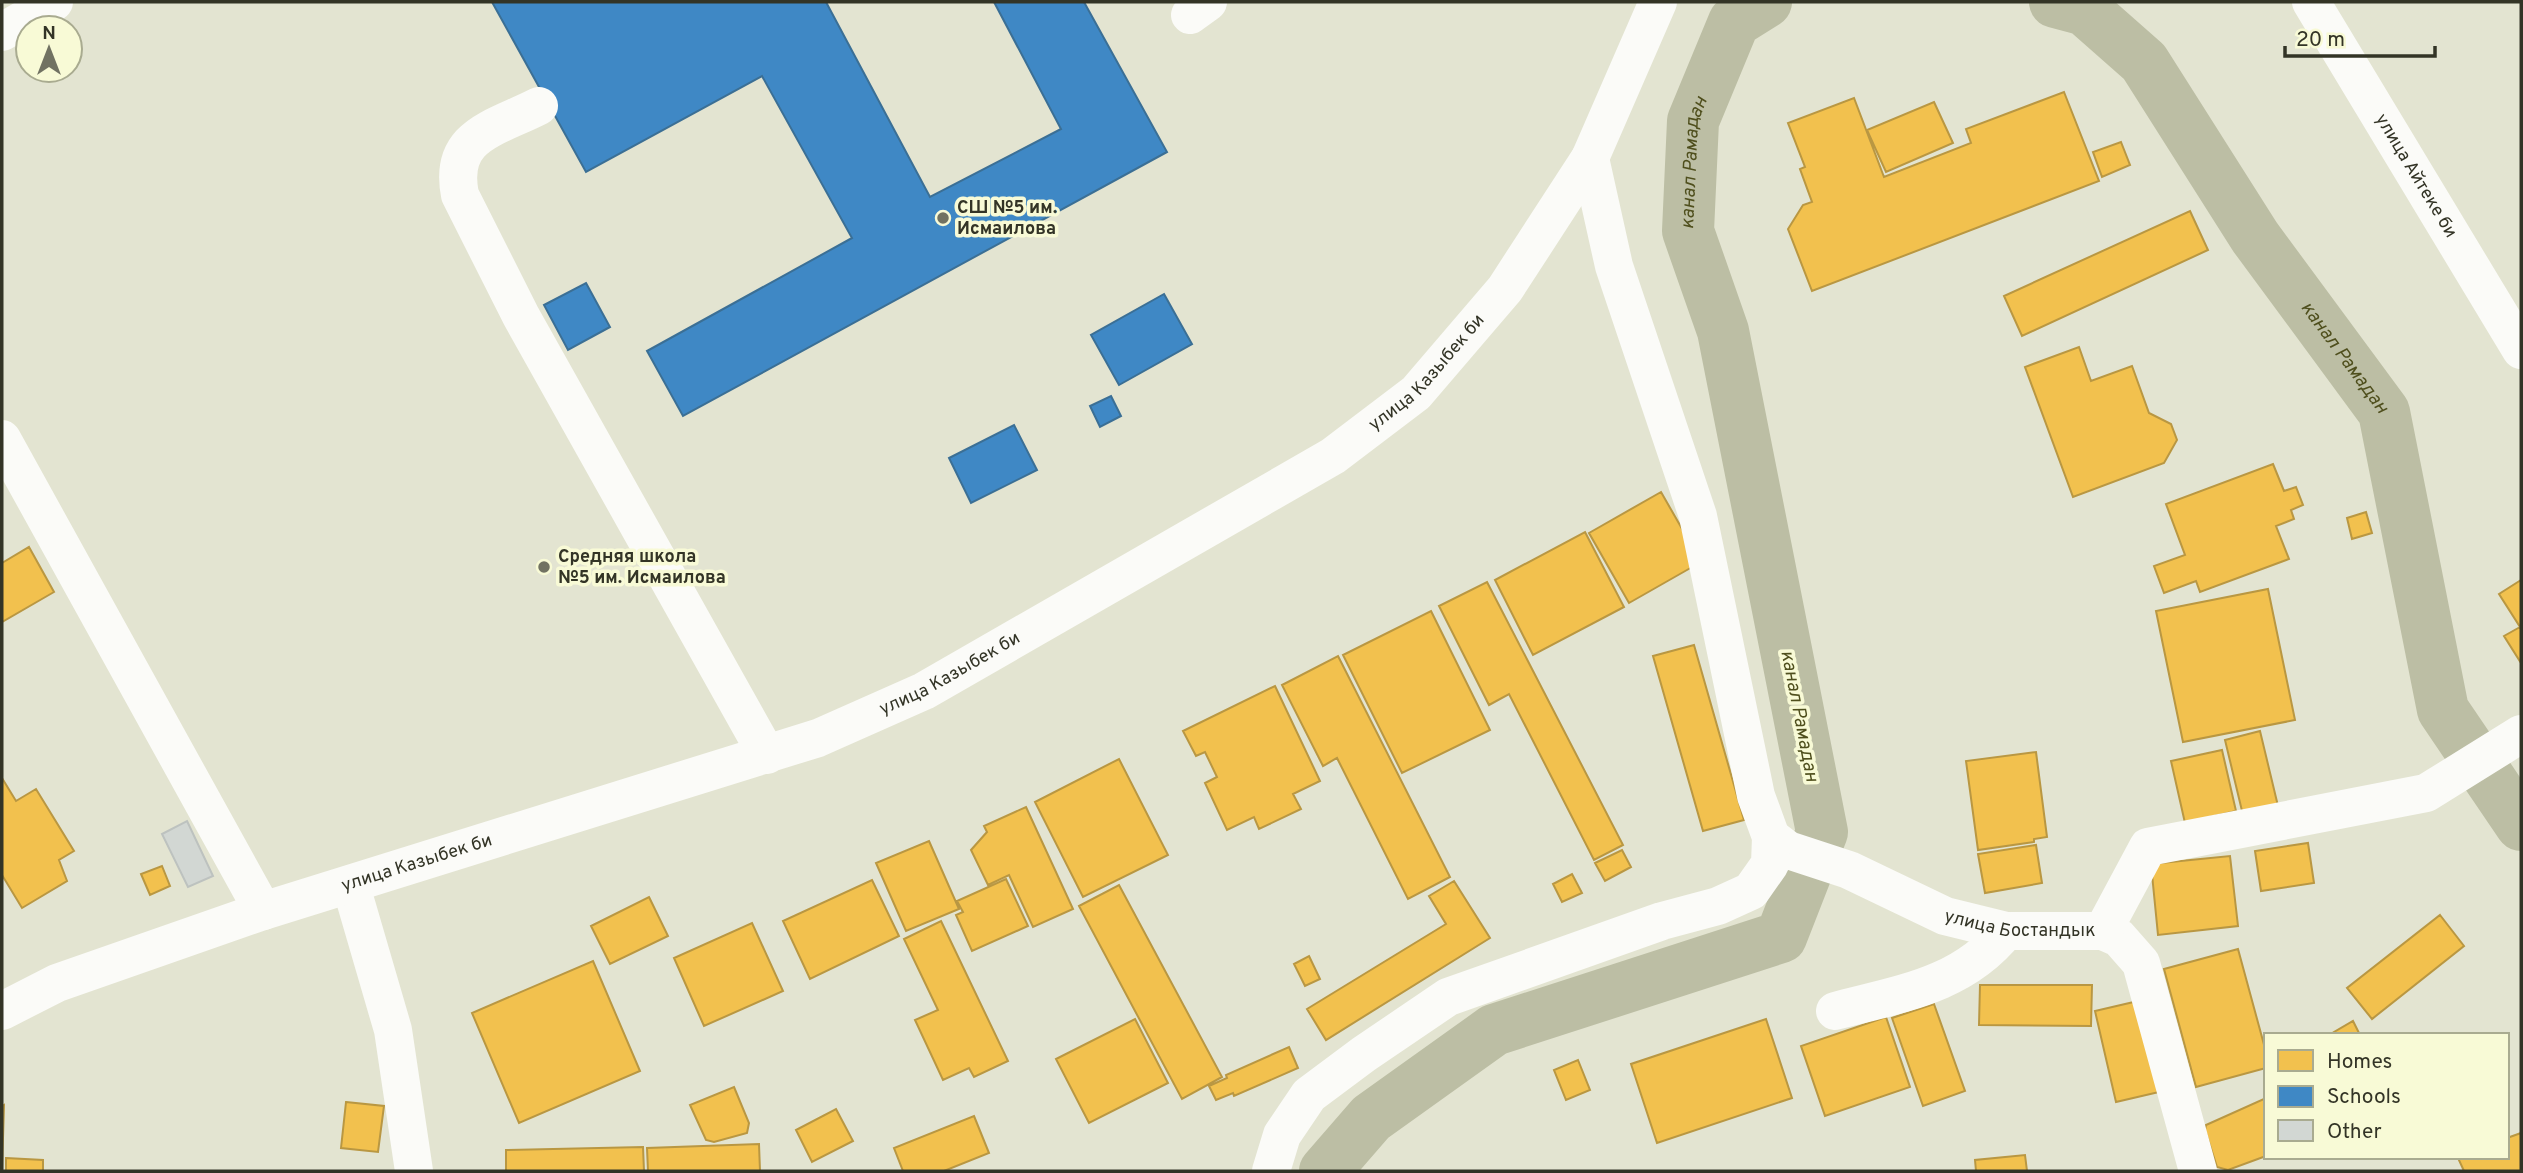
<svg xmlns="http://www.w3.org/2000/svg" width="2523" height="1173" font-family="Overpass,sans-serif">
	<rect width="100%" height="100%" fill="#e3e4d1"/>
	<path fill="#f2c14e" stroke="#b99742" stroke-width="2" d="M2064 92 2099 181 1812 291 1788 229 1803 205 1812 202 1800 169 1805 167 1788 123 1854 98 1884 177 1971 143 1966 129Z
		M1934 102 1953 143 1886 172 1867 130Z
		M2121 142 2130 165 2102 177 2093 152Z
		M2190 211 2208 250 2022 336 2004 296Z
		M2079 347 2091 381 2132 366 2149 413 2171 424 2177 440 2164 463 2073 497 2025 367Z
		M2273 464 2284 491 2296 487 2303 505 2291 510 2294 519 2276 526 2289 559 2200 592 2196 581 2164 593 2154 566 2185 555 2166 504Z
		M1661 492 1701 562 1629 603 1589 533Z
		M2366 512 2372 533 2352 539 2347 518Z
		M1585 532 1624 607 1533 655 1495 580Z
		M29 547 54 592 2 622V563Z
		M2521 580V663L2504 636 2520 627 2499 594Z
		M1487 582 1623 845 1594 860 1509 694 1489 705 1439 606Z
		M2268 589 2295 720 2183 742 2156 611Z
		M1431 611 1490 730 1402 773 1343 655Z
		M1694 645 1744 820 1703 831 1653 656Z
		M1338 656 1450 877 1408 899 1337 758 1323 766 1282 685Z
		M1275 686 1320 781 1293 794 1301 809 1259 829 1254 817 1227 830 1205 783 1217 777 1205 752 1196 756 1183 731Z
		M2260 731 2278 806 2243 815 2225 740Z
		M2222 750 2236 811 2185 823 2171 761Z
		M2036 752 2047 837 2034 839V842L1978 850 1966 761Z
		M1119 759 1168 855 1083 897 1035 802Z
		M2 778 16 801 36 789 74 851 59 860 67 881 22 908 2 875Z
		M1026 807 1073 909 1033 927 1009 875 988 885 971 850 987 832 984 826Z
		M929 841 959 909 906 931 876 863Z
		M2308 843 2314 883 2261 891 2255 851Z
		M2036 845 2042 883 1985 893 1978 854Z
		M1622 850 1631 867 1605 881 1595 863Z
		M2230 856 2238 926 2158 935 2151 864Z
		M162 866 170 886 150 895 141 874Z
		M1572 874 1582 893 1562 902 1553 884Z
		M1006 879 1028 926 972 951 956 915 963 912 957 901Z
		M872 880 899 936 810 979 783 921Z
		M1454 881 1490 938 1326 1040 1307 1009 1446 924 1429 896Z
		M1119 885 1222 1077 1182 1099 1079 906Z
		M649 897 668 936 610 964 591 926Z
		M2440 915 2464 946 2372 1019 2347 988Z
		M941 921 1008 1061 974 1077 969 1068 943 1080 915 1020 938 1010 904 939Z
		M752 923 783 991 704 1026 674 958Z
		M2238 949 2266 1052V1068L2196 1087 2164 969Z
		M1309 956 1320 979 1305 986 1294 964Z
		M593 961 640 1071 519 1123 472 1013Z
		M1980 985H2092L2091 1026 1979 1025Z
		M2138 1001 2159 1092 2116 1102 2095 1011Z
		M1934 1004 1965 1091 1923 1106 1892 1018Z
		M1886 1017 1910 1087 1825 1116 1801 1046Z
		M1135 1019 1168 1083 1089 1123 1056 1059Z
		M1766 1019 1792 1098 1657 1143 1631 1064Z
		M2353 1021 2360 1035H2329Z
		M1289 1047 1298 1068 1234 1096 1233 1093 1216 1100 1209 1086 1227 1078 1226 1075Z
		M1578 1060 1590 1090 1566 1100 1554 1070Z
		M734 1087 749 1123 747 1133 714 1142 706 1140 690 1105Z
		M2266 1098V1156L2228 1170 2217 1167 2205 1130 2206 1125Z
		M346 1102 384 1106 378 1152 341 1148Z
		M4 1105 2 1171V1106Z
		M836 1109 853 1141 812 1162 796 1130Z
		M974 1116 989 1153 944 1171H903L894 1148Z
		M2521 1133V1171H2464L2458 1158 2507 1157V1138Z
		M759 1144 760 1171H648L647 1148Z
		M643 1147 644 1171H506V1150Z
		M2025 1155 2027 1171H1976L1975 1160Z
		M6 1158 43 1160V1171H6Z"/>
	<path fill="#3f88c5" stroke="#3b6f95" stroke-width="2" d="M492 2H826L930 197 1061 129 994 2H1084L1167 152 683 416 647 351 852 238 762 76 586 172Z
		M586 283 610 327 568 350 544 305Z
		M1164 294 1192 344 1119 385 1091 335Z
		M1111 396 1121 416 1100 427 1090 406Z
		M1014 425 1037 470 971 503 949 458Z"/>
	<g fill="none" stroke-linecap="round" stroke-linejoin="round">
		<g stroke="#bcbea4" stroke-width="52">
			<path id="s1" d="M2055 2 2085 10 2144 62 2255 237 2384 412 2443 710 2521 825"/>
			<path id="s2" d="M1325 1171 1371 1118 1494 1030 1781 937 1822 832 1723 331 1688 231 1693 121 1734 22 1766 2"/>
		</g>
	</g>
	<path fill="#d2d7d3" stroke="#bdc2bf" stroke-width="2" d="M187 821 213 876 188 887 162 834Z"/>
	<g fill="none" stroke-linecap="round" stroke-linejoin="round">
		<g stroke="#fbfbf8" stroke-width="38">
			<path id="s3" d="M2311 2 2521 350"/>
			<path d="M1190 15 1208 2"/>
			<path d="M2 32 54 2"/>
			<path d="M539 106C494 129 448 135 460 195L521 316 767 755"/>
			<path d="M2 439 263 911"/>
			<path id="s4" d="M1771 837 1788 850 1849 870 1945 916 2006 931H2103L2119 938 2141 963 2198 1171"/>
			<path d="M351 886 393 1030 414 1171"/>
			<path d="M2103 931 2148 847 2426 793 2521 734"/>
			<path id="s5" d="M2 1011 57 983 263 911 818 738 924 691 1333 456 1416 393 1505 289 1590 158 1658 2"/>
			<path d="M1835 1011C1899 994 1962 986 2006 931"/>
			<path d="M1271 1171 1282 1135 1309 1095 1364 1054 1448 997 1662 921 1718 906 1751 891 1770 864 1771 837 1756 796 1698 516 1614 266 1590 158"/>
		</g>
	</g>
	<g fill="#717262" stroke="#f8fad6" stroke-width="2.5">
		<circle cx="943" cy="218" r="7"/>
		<circle cx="544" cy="567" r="7"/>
	</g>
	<g text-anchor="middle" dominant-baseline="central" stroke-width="7" stroke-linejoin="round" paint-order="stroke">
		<g font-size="18" fill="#333426" stroke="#f8fad6">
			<text stroke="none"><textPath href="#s3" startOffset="203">улица Айтеке би</textPath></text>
			<text stroke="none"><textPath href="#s5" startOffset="1575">улица Казыбек би</textPath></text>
			<text stroke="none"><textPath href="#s5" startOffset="1008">улица Казыбек би</textPath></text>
			<text stroke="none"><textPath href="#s5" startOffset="441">улица Казыбек би</textPath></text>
			<text stroke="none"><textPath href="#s4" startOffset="268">улица Бостандык</textPath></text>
		</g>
		<g font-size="18" font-weight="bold" fill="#333426" stroke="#f8fad6" text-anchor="start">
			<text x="957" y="208">СШ №5 им.<tspan x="957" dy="21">Исмаилова</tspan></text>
			<text x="558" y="557">Средняя школа<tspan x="558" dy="21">№5 им. Исмаилова</tspan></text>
		</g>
		<g font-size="19" font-style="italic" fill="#4f4f1d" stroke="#f8fad6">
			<text stroke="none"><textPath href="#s2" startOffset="1321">канал Рамадан</textPath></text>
			<text stroke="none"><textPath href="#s1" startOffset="467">канал Рамадан</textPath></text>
			<text transform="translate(1799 716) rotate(79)">канал Рамадан</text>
		</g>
	</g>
	<rect width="2523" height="1173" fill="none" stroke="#333426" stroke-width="7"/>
	<rect x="2264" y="1033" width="245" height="126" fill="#f8fad6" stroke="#a9ab90" stroke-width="2"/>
	<rect x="2278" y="1050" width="35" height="21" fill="#f2c14e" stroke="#a9ab90" stroke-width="2"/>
	<text x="2327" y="1068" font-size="21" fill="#333426">Homes</text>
	<rect x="2278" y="1086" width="35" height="21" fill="#3f88c5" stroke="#a9ab90" stroke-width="2"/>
	<text x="2327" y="1103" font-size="21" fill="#333426">Schools</text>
	<rect x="2278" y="1120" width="35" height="21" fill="#d2d7d3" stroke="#a9ab90" stroke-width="2"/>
	<text x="2327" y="1138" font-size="21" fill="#333426">Other</text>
	<g transform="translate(49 49)"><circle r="33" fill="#f8fad6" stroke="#a9ab90" stroke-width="2"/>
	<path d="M0-5L12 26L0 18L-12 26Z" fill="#717262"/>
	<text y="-10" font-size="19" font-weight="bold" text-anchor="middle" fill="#333426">N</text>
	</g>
	<path d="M2285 46v10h150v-10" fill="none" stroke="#333426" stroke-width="3.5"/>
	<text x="2296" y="46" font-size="21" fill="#333426" stroke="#f8fad6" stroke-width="5" paint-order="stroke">20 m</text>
</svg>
